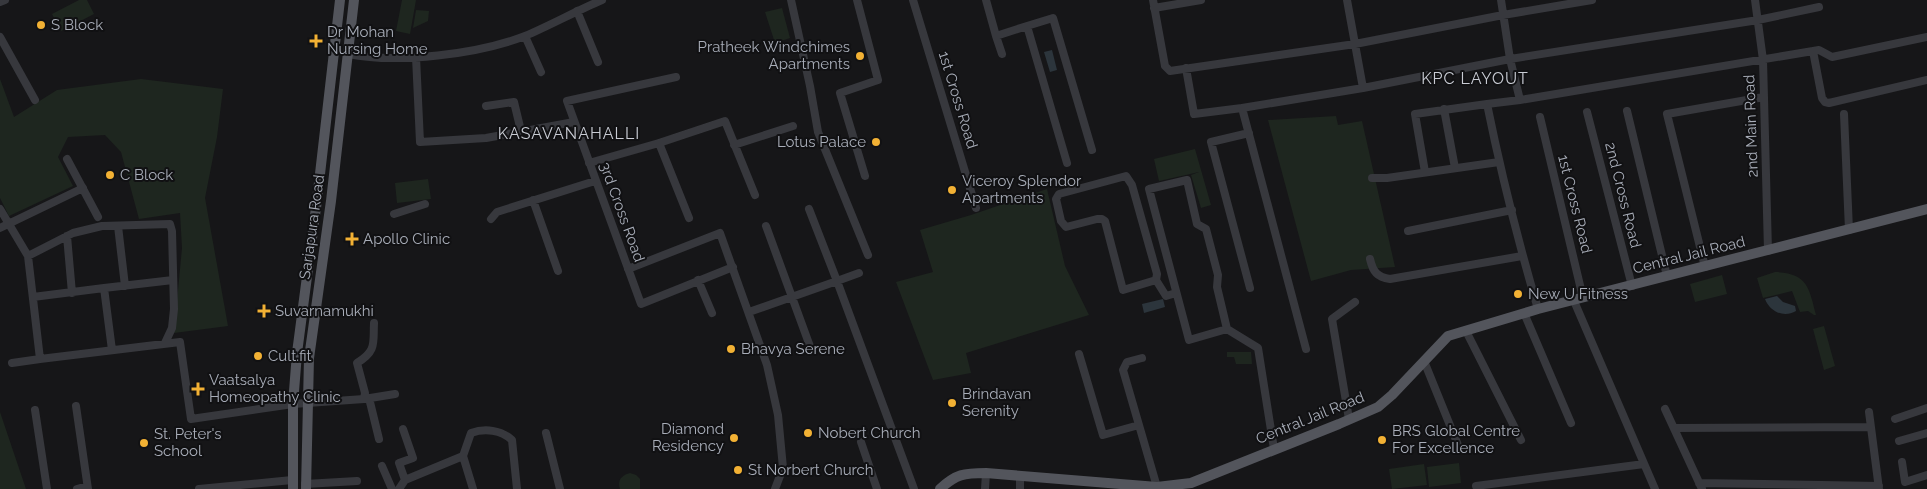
<svg xmlns="http://www.w3.org/2000/svg" width="1927" height="489" font-family="Raleway,sans-serif">
	<rect width="100%" height="100%" fill="#161618"/>
	<path fill="#1e261f" d="M79 0H87L94 14 61 31 52 14Z
		M402 0H416L410 34 396 31Z
		M782 8 790 38 775 43 765 12Z
		M416 10 429 11 428 21 413 28Z
		M0 79 14 117 57 90 141 79 223 89 217 137 205 198 228 326 174 333 182 248 180 213 139 219 121 152 105 135 68 137 58 157 73 186 9 216 0 198Z
		M1336 116 1338 125 1362 121 1395 267 1351 270 1311 281 1268 120Z
		M1195 149 1211 205 1201 208 1191 175 1199 172 1159 181 1154 159Z
		M428 179 431 199 397 203 395 183Z
		M1047 189 1065 266 1089 315 966 353 971 373 933 380 896 282 933 272 920 230 971 215Z
		M1775 272C1808 273 1809 288 1816 315H1814L1808 311 1800 312 1792 291 1763 298 1757 278Z
		M1722 275 1727 294 1695 302 1690 284Z
		M1824 326 1835 366 1824 370 1813 329Z
		M1227 352H1251L1252 364H1236L1234 357H1227Z
		M0 412 26 489H0Z
		M1459 463 1461 483 1429 487 1427 467Z
		M1424 464 1427 485 1392 489 1389 469Z
		M630 473 636 475 640 479V489H620C617 480 622 475 630 473Z"/>
	<path fill="#2c353c" d="M1052 50 1057 70 1050 72 1044 52Z
		M1777 296 1783 302 1795 306 1796 311C1784 318 1770 312 1765 299Z
		M1163 299 1165 307 1144 313 1142 304Z"/>
	<g fill="none" stroke-linecap="round" stroke-linejoin="round">
		<path stroke="#37383d" stroke-width="8" d="M791 0 810 86 818 132 868 255
			M857 0 878 80 840 93 865 176
			M913 0 976 208
			M986 0 996 36 1027 26 1067 163
			M1153 0 1165 66 1170 71 1355 44 1503 15 1592 0
			M1347 0 1363 88
			M1501 0 1510 59 1758 20 1819 7
			M1755 0 1763 60 1768 251
			M0 2 5 0
			M1154 8 1201 0
			M577 11 598 62
			M1027 26 1053 18 1092 150
			M525 36 541 72
			M996 36 1002 54
			M0 37 35 100
			M1813 51 1822 98 1825 102 1829 103 1927 80
			M348 54C398 64 478 54 525 36 551 25 576 11 602 0
			M416 57 420 142 486 138 574 122
			M1186 68 1194 114 1242 108 1306 349
			M676 77 567 101 641 304 733 267
			M1487 104 1520 100 1819 50 1832 57 1927 37
			M486 106 514 102 521 131
			M1242 108 1363 88 1510 59 1520 100
			M1444 109 1455 168
			M1627 111 1667 276
			M1587 112 1632 286
			M1844 114 1849 230
			M1540 117 1583 298
			M1249 133 1211 142 1250 288
			M659 143 689 218
			M734 145 793 126
			M67 159 98 217
			M589 163 659 143 725 121 755 195
			M1425 172 1415 114 1487 104C1501 173 1518 241 1538 309
			M1126 176 1132 185 1157 274 1156 280 1123 290 1105 221 1102 219H1097L1066 227 1061 221 1056 199 1059 194Z
			M1372 178H1387L1499 162
			M533 200 558 271
			M0 209 28 256 40 359 180 342 191 419 293 404 364 399 395 394
			M809 209 837 281 859 273
			M394 214 425 204
			M491 219 497 212 595 181
			M118 226 125 286
			M766 226 811 349
			M0 228 83 188
			M1408 231 1512 210
			M67 236 72 293
			M28 256 73 233 102 226 170 224 172 231 174 309 172 328 165 343
			M1370 259C1373 272 1377 277 1390 279L1522 256
			M1705 267 1667 114 1764 97
			M628 269 720 233 767 365 778 415 783 468 775 489
			M698 280 712 313
			M1156 280 1166 296 1176 293
			M104 288 173 280
			M33 297 104 288 112 350
			M1574 301 1655 489
			M749 312 837 281 914 489
			M1524 313 1571 423
			M1227 329 1189 340 1149 189 1187 180 1197 224 1206 229 1218 275 1217 287 1227 329 1258 348 1274 449
			M1466 331 1521 440
			M1079 354 1103 435 1139 425
			M1142 358 1127 362 1123 370 1157 487
			M1424 361 1460 450
			M12 363 40 359
			M369 398 379 439
			M364 399 365 393 357 363C377 351 373 343 374 323
			M76 406 88 489
			M1665 409 1702 489
			M35 410 47 489
			M1869 412 1879 489
			M1349 419 1332 319 1355 302
			M1895 419 1927 408
			M1674 428 1871 427
			M403 429 413 458 399 463 405 480
			M546 433 560 489
			M1899 441 1927 433
			M861 442 877 489
			M463 456 473 489
			M1902 462 1905 482 1927 475
			M382 466 392 489
			M1699 483 1879 486
			M305 484 357 481
			M1476 486 1644 464
			M77 489 87 486
			M199 489 292 480
			M399 489 405 480 463 456 471 433C485 428 501 430 512 440L517 489
			M985 489 986 473
			M1020 489V476"/>
		<path stroke="#53555c" stroke-width="10" d="M293 489V404L297 353 317 200 340 0
			M306 489 309 358 331 201 354 0
			M940 489C956 474 964 473 986 473L1157 487 1191 483 1339 424 1378 407 1392 395 1448 336 1538 309 1927 209"/>
	</g>
	<g fill="#f2b134" stroke="#111113" stroke-width="2">
		<circle cx="41" cy="25" r="5"/>
		<path d="M313.5 33.5h5v5h5v5h-5v5h-5v-5h-5v-5h5z"/>
		<circle cx="860" cy="56" r="5"/>
		<circle cx="876" cy="142" r="5"/>
		<circle cx="110" cy="175" r="5"/>
		<circle cx="952" cy="190" r="5"/>
		<path d="M349.5 231.5h5v5h5v5h-5v5h-5v-5h-5v-5h5z"/>
		<circle cx="1518" cy="294" r="5"/>
		<path d="M261.5 303.5h5v5h5v5h-5v5h-5v-5h-5v-5h5z"/>
		<circle cx="731" cy="349" r="5"/>
		<circle cx="258" cy="356" r="5"/>
		<path d="M195.5 381.5h5v5h5v5h-5v5h-5v-5h-5v-5h5z"/>
		<circle cx="952" cy="403" r="5"/>
		<circle cx="808" cy="433" r="5"/>
		<circle cx="734" cy="438" r="5"/>
		<circle cx="1382" cy="440" r="5"/>
		<circle cx="144" cy="443" r="5"/>
		<circle cx="738" cy="470" r="5"/>
	</g>
	<g text-anchor="middle" dominant-baseline="central" stroke-width="4" stroke-linejoin="round" paint-order="stroke">
		<g font-size="15" fill="#a8adb8" stroke="#111113" text-anchor="start">
			<text x="51" y="25">S Block</text>
			<text x="327" y="32">Dr Mohan<tspan x="327" dy="17">Nursing Home</tspan></text>
			<text x="850" y="47" text-anchor="end">Pratheek Windchimes<tspan x="850" dy="17">Apartments</tspan></text>
			<text x="866" y="142" text-anchor="end">Lotus Palace</text>
			<text x="120" y="175">C Block</text>
			<text x="962" y="181">Viceroy Splendor<tspan x="962" dy="17">Apartments</tspan></text>
			<text x="363" y="239">Apollo Clinic</text>
			<text x="1528" y="294">New U Fitness</text>
			<text x="275" y="311">Suvarnamukhi</text>
			<text x="741" y="349">Bhavya Serene</text>
			<text x="268" y="356">Cult.fit</text>
			<text x="209" y="380">Vaatsalya<tspan x="209" dy="17">Homeopathy Clinic</tspan></text>
			<text x="962" y="394">Brindavan<tspan x="962" dy="17">Serenity</tspan></text>
			<text x="724" y="429" text-anchor="end">Diamond<tspan x="724" dy="17">Residency</tspan></text>
			<text x="1392" y="431">BRS Global Centre<tspan x="1392" dy="17">For Excellence</tspan></text>
			<text x="818" y="433">Nobert Church</text>
			<text x="154" y="434">St. Peter's<tspan x="154" dy="17">School</tspan></text>
			<text x="748" y="470">St Norbert Church</text>
		</g>
		<g font-size="15" fill="#a8adb8" stroke="#111113">
			<text transform="translate(958 100) rotate(73)">1st Cross Road</text>
			<text transform="translate(1751 126) rotate(-92)">2nd Main Road</text>
			<text transform="translate(1623 195) rotate(76)">2nd Cross Road</text>
			<text transform="translate(1575 204) rotate(76)">1st Cross Road</text>
			<text transform="translate(622 212) rotate(70)">3rd Cross Road</text>
			<text transform="translate(312 227) rotate(-82)">Sarjapura Road</text>
			<text transform="translate(1689 255) rotate(-14)">Central Jail Road</text>
			<text transform="translate(1310 418) rotate(-22)">Central Jail Road</text>
		</g>
		<g font-size="16" letter-spacing="1" fill="#c9ccd4" stroke="#111113">
			<text x="1475" y="78">KPC LAYOUT</text>
			<text x="569" y="133">KASAVANAHALLI</text>
		</g>
	</g>
</svg>
